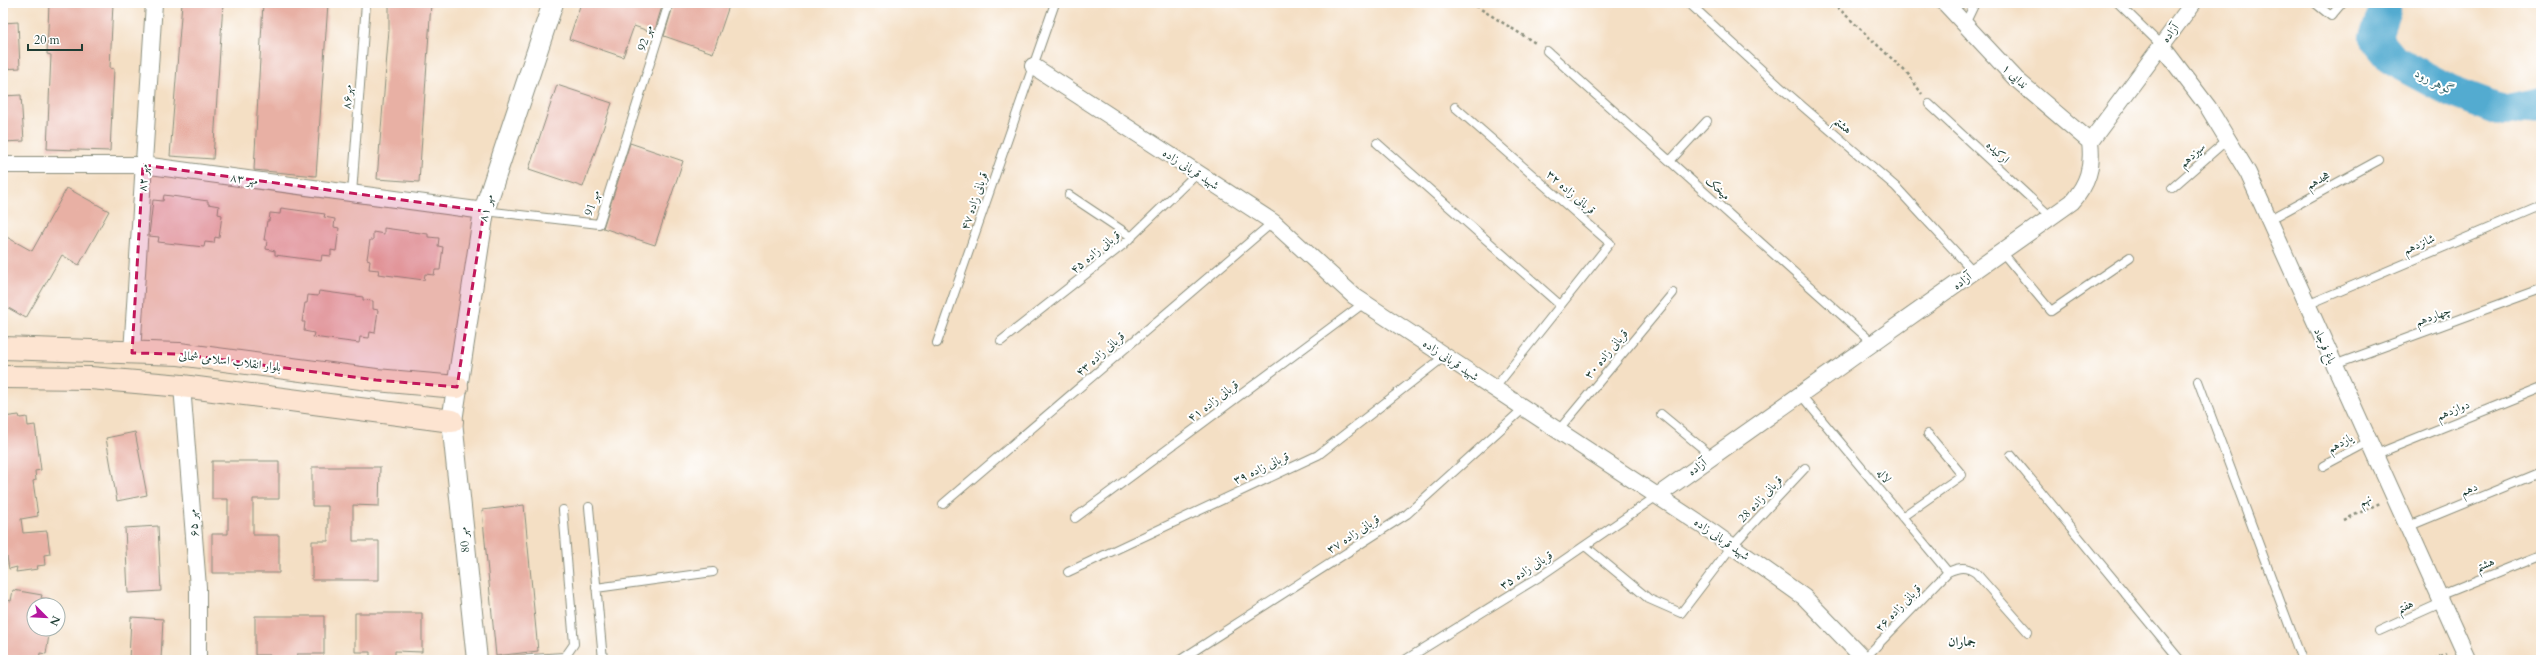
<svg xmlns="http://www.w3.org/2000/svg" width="2544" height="663" font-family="Cardo,Amiri,serif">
	<rect width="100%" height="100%" fill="#fff"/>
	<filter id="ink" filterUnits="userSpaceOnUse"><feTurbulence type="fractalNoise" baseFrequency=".025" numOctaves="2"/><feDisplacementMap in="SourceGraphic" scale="8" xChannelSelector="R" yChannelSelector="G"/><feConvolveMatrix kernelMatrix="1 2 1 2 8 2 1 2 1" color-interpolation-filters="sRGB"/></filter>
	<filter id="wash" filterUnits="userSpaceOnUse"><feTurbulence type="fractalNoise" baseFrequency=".012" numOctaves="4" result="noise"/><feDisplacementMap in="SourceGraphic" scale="16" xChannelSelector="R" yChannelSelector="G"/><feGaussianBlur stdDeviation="0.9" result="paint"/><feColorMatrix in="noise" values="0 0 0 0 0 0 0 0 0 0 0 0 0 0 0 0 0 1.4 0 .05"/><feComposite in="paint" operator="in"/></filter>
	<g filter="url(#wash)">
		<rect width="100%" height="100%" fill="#f4dfc4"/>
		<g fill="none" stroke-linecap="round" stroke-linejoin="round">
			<path stroke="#53abd0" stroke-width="32" d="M2387 3 2375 38 2393 60 2451 91 2504 111 2541 103"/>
		</g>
		<g id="blocks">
			<path fill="#e8b0a4" d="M49 3H113L110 68 114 69 110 151 47 149 51 55 47 54Z
				M182 3H223L213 159 170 156Z
				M263 3H328L316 176 254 170Z
				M389 3H431L419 182 377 179 389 30Z
				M581 3H663L654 33 634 26 623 57 569 39Z
				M674 3H730L713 53 664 36Z
				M18 22 20 68 3 69V23Z
				M557 85 612 103 583 187 529 169Z
				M21 95 24 141 3 142V96Z
				M630 143 683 161 655 245 603 228Z
				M67 188 109 211 79 265 62 255 26 318 3 305V235L32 251Z
				M164 195 208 201V204L219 206 218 214 222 215 219 238 215 237 214 243 205 242 204 247 158 242 159 237 149 236 153 200 163 201Z
				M281 208 325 214 324 217 335 219 334 227 339 228 336 251 331 250V256L322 255 321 261 275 255V251L266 249 267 240H264L267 221H269L270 213 280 214Z
				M384 228 428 234V237L439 238 438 246 443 247 440 270H435L434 275 425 274 424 280 378 274 379 270 369 269 370 260 367 259 370 240H373V232L384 234Z
				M319 291 363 297V300L373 301V309L378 310 375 333 370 332 369 338 360 337 359 343 313 337 314 333 304 331 305 322H302L305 303H307L308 295 318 296Z
				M19 415 20 418 27 417 28 426 35 425 41 470 35 471 36 480 33 481 38 516 21 519 23 533 47 531 50 554 44 555 45 565 37 566 38 569 16 572 17 567 9 569 7 557 3 558V417Z
				M135 432 147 495 117 501 106 438Z
				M212 461H279V499H253V535H279V573H212V534H228V499H212Z
				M312 467H380L379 506 353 505V541H379V580H312V541H328V506H312Z
				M524 505 538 651 496 656 482 510Z
				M158 526 161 591 128 593 125 528Z
				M13 590 42 595 41 598 49 599 48 605H34V629H50L46 654 40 653 39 660H11L12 657 3 656V623L7 600 11 601Z
				M355 613H422V652L395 651V660H370V652H355Z
				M255 616H324V654H297V660H270V655H255Z
				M131 617 163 619 161 660H129Z"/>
		</g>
	</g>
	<g filter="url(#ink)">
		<use href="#blocks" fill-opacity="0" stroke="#8a8e7c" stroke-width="1"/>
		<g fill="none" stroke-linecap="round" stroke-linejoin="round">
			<defs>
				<path id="service" d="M1689 3 1779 86 1896 187 1974 272
					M2118 3 2161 45
					M2315 3 2331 16 2342 3
					M1965 24 1975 3
					M1547 51 1874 344
					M1929 104 2051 217
					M1455 107 1610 243 1494 389
					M1377 143 1560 305
					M1670 161 1707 121
					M2172 188 2228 139
					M352 194 366 3
					M1069 195 1132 237
					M485 211 599 224 669 3
					M2269 220 2379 160
					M2002 252 2051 311 2130 257
					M2307 305 2541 206
					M1001 341 1124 244 1197 173
					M937 343 1055 3
					M2334 365 2541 289
					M2198 381 2302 660
					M1801 395 1948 572
					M1661 414 1713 457
					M1558 431 1673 293
					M2011 455 2180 660
					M2374 455 2541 388
					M2323 466 2368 442
					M943 504 1273 222
					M589 507 603 660
					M1902 517 1962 475 1928 434
					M1075 518 1364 303
					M2407 527 2541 472
					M1585 546 1649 599 1681 613 1732 546 1805 468
					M1068 572 1318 455 1445 356
					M596 588 713 572
					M2439 596 2541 555
					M2379 631 2441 603
					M1864 659 1948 572C1959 567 1966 566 1976 573L2028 632
					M515 660 565 657 574 644 563 510
					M1180 660 1407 514 1524 408
					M1405 660 1539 577 1657 496"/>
				<path id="minor" d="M1945 3 2016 79 2090 142
					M2161 45 2208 107 2248 173 2468 660
					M1033 66 1273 222 1354 296 1715 534 1804 597 1865 660
					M3 165H143L484 211
					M132 353 154 3
					M182 386 198 587V660
					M1657 496 2072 202C2088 184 2093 167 2090 142L2193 3"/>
				<path id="tertiary" d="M477 660 452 421 484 211 553 3"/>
				<path id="secondary" d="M3 348 179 354 376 380 457 387
					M3 377 90 378 182 386 452 421"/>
			</defs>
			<use href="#service" stroke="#8a8e7c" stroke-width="10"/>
			<use href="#minor" stroke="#8a8e7c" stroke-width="18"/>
			<use href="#tertiary" stroke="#8a8e7c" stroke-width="22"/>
			<use href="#secondary" stroke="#8a8e7c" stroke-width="24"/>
			<path stroke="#8a8e7c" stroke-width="2.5" stroke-dasharray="3 3" stroke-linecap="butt" d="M1471 3 1537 44
				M1833 3 1908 74 1922 94
				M2344 520 2380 503
				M2435 660 2447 654"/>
			<use href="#service" stroke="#fff" stroke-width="8"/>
			<use href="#minor" stroke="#fff" stroke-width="16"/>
			<use href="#tertiary" stroke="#fff" stroke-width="20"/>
			<use href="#secondary" stroke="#fde4d1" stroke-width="22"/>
		</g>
	</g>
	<path fill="#c2185b" fill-opacity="0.2" stroke="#c2185b" stroke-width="3" stroke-dasharray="8 5" stroke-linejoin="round" d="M143 165 484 211 457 387 376 380 179 354 132 353Z"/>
	<g text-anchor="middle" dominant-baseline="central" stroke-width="4" stroke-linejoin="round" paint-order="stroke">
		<g font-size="12" fill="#1f3d34" stroke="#fff">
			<text transform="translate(2170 33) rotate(-52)">آزاده</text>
			<text transform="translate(645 38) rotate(-72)">مهر 92</text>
			<text transform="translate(2015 76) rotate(44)">ندایی ۱</text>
			<text transform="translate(347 97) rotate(-86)">مهر۸۶</text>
			<text transform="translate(1843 125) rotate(41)">هشتم</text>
			<text transform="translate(1998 152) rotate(43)">ارکیده</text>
			<text transform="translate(2192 155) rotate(-42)">سیزدهم</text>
			<text transform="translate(1191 169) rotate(33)">شهید قربانی زاده</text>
			<text transform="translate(143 178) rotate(-86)">مهر ۸۲</text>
			<text transform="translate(244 179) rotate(8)">مهر ۸۳</text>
			<text transform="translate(2318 180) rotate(-28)">هجدهم</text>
			<text transform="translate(1718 188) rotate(42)">میخک</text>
			<text transform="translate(1571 192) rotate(41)">قربانی زاده ۳۲</text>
			<text transform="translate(974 201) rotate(-71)">قربانی زاده ۴۷</text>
			<text transform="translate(592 203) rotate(-71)">مهر 91</text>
			<text transform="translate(486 208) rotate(-75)">مهر ۸۱</text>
			<text transform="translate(2419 244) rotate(-23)">شانزدهم</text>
			<text transform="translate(1095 252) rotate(-39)">قربانی زاده ۴۵</text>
			<text transform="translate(1962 281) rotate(-35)">آزاده</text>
			<text transform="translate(2433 316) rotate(-20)">چهاردهم</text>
			<text transform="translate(2325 346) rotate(66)">باغ فرجاد</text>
			<text transform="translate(1100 354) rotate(-41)">قربانی زاده ۴۳</text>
			<text transform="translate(1606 354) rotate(-50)">قربانی زاده ۳۰</text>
			<text transform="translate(1451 360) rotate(34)">شهید قربانی زاده</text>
			<text transform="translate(230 361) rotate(7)">بلوار انقلاب اسلامی شمالی</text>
			<text transform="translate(1213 401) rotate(-37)">قربانی زاده ۴۱</text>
			<text transform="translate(2453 410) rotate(-22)">دوازدهم</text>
			<text transform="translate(2340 443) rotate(-28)">یازدهم</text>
			<text transform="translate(1697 467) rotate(-35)">آزاده</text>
			<text transform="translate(1261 468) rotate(-25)">قربانی زاده ۳۹</text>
			<text transform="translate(1884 476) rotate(50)">لاله</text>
			<text transform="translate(2469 489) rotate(-22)">دهم</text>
			<text transform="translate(1760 499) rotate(-47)">قربانی زاده 28</text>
			<text transform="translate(2365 500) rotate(-25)">نهم</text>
			<text transform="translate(193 523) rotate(-95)">مهر ۶۵</text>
			<text transform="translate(1353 534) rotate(-33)">قربانی زاده ۳۷</text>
			<text transform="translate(1722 539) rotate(35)">شهید قربانی زاده</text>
			<text transform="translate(464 540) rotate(-96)">مهر 80</text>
			<text transform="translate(2485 564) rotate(-22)">هشتم</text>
			<text transform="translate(1526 570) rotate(-33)">قربانی زاده ۳۵</text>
			<text transform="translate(2405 606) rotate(-24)">هفتم</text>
			<text transform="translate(1898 608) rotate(-46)">قربانی زاده ۲۶</text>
		</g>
		<g font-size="13" font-style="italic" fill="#31646b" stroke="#fff">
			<text transform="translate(2435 82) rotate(27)">گوهر رود</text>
		</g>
		<g font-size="13" font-weight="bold" fill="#1f3d34" stroke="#fff">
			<text x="1962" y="642">جماران</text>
		</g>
	</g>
	<rect width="2544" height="663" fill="none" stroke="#fff" stroke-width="16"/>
	<g transform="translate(46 617) rotate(114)"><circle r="19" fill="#ffffff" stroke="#a5b1ae"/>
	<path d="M0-3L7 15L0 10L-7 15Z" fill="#b5179e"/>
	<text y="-6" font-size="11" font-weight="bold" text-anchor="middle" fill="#1f3d34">N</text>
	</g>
	<path d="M28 44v6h54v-6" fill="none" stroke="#1f3d34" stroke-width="2"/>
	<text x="34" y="44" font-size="12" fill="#1f3d34" stroke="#ffffff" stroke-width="3" paint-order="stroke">20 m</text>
</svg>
